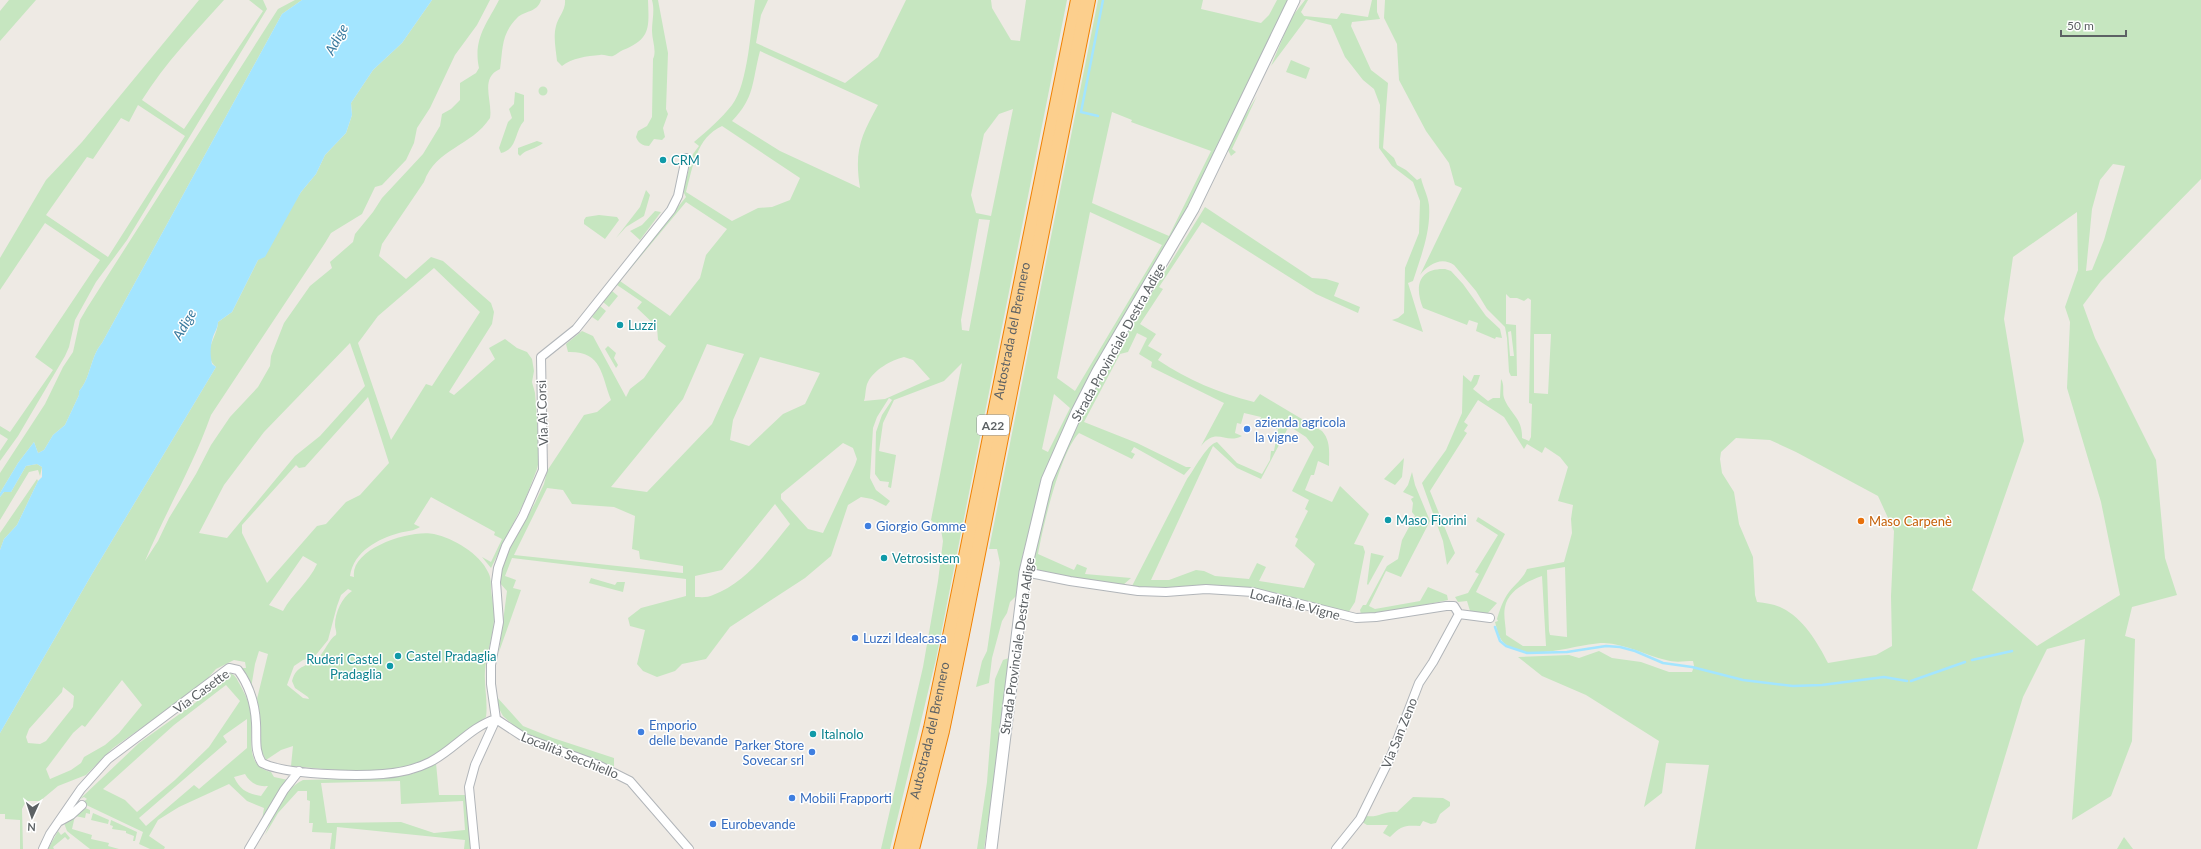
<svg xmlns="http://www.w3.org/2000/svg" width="2201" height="849" font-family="Lato,sans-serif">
	<rect width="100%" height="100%" fill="#eeeae4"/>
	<path fill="#c6e6c0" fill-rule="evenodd" d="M9 0H36L0 41V11Z
		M199 0H224C195 32 165 63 142 100L184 129 263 11 249 0H263L267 9 127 240 96 282 75 320 69 347 65 356 18 436 0 461V451L8 439 0 434V426L10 432 53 370 35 357 100 260 45 223 0 290V258L46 180 82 142ZM138 105 185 136 108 257 46 215 87 157 93 159 121 118 129 122Z
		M295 0H302L282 14 102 343C90 357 91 378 79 391V395L65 425 53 435 44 450 38 453 34 442 18 463 0 493V473L45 404 63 367 73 352 80 320 87 308 278 9Z
		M432 0H490L477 25 455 55 430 108 417 128 414 143 406 160 382 185 375 187 362 214 331 233 325 243 211 415C193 466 166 511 145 561L158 541 169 518 196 474 211 445 230 417 258 387 270 366 271 356 284 323 310 286 332 268 330 262 353 242 355 234 373 212 382 198 423 154 440 126 442 114 451 109 460 100V83L476 73 479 68C473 39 486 25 499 0H541C537 13 525 10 517 18 501 34 503 49 500 69 479 78 493 101 490 118 471 147 436 148 424 182L382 244 379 256 406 279 431 257 443 261 491 303 494 312 492 324 449 392 454 395 495 359 489 348 505 339 517 348 527 352 532 359 534 371 532 382 535 393 540 456 537 469 525 500 491 568 482 557 491 562 502 539 494 535 495 532 431 497 414 524 420 527C414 531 407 531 399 533 378 539 354 551 350 576L354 577C350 548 412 529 434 534 453 538 480 554 488 572 491 577 491 584 491 590 492 600 495 610 494 620 493 638 486 654 485 671 484 686 488 702 486 717 466 731 448 748 427 760 389 779 332 769 291 766L293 746 281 750 266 760 260 748V715L257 699 268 654 259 651 255 664 251 688 242 668H246L245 662 234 660 216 669 207 679 174 705 113 748 86 775 58 786 40 801H26L22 809 23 849H20V820L5 819V814H0V733L92 574 216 367C200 353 218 337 218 322L232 312 258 260 301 192 316 174 325 155 346 133 352 115 351 103 373 70 402 43ZM434 268 480 312 432 386 426 384 391 440 358 343 378 316ZM350 343 365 386 320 436 295 456 227 538 199 533 224 485 264 432ZM368 397 389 463 360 495 346 502 326 524 317 526 267 583 242 533V525L296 465 299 468 305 467ZM303 556 317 564C309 582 292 594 283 611L269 605ZM348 589 352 591C342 597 335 613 335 625 335 629 337 631 336 635 329 639 325 651 319 657 308 668 297 663 292 681L295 688 308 697 309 699 303 698 287 685 294 666 303 660 315 656 328 640 337 606 341 595ZM122 680 142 705 119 733 105 745 84 757 81 763 71 770 50 779 46 769 73 733 82 725 85 727ZM63 687 74 696 73 707 46 741 40 744 28 743 26 737 29 729 62 692Z
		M565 0H648C649 27 651 39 623 50 620 51 616 55 613 56 609 57 604 54 600 55 587 56 572 58 562 66L557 61C556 50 553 37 556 26 558 17 566 10 565 0Z
		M652 0H658L668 53 666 109 668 114 663 128 665 137 662 140 654 139 649 146C643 146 638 143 636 137L638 131 647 126 652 117 653 59C657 51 652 40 652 31 652 20 655 11 652 0Z
		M755 0H768L761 15 756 43 845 83 878 57 906 0H991L992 8 1011 40 1020 41 1026 0H1067L936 659 890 849H881L923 667 938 581 943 541 941 530 931 520 962 363 944 381 894 400 883 423 879 451 896 455 891 488 888 487 889 482 880 481 875 474 876 432 882 415 892 400 889 398 877 417 873 428 870 478 876 490 890 501 886 506 872 499 861 497 848 505 831 556 805 578 730 627 706 659 682 664 675 671 657 677 643 671 637 664 645 630 630 626 628 618 641 608 686 596V579L512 558 505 576 516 580 513 588 521 590 499 652 507 591 499 582 505 557 535 503 544 484 547 471 584 415 597 412 611 400C601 374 602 351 568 352L566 344 582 331 593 336 626 397 630 389 644 378 666 346 658 340 657 327 637 308 642 302 617 285 619 281 618 280 686 197 683 191 693 154 699 146 694 142C707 131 722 118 732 105 748 85 751 27 755 0ZM760 51 878 105C861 136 854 150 860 188L780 151 732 121C755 98 752 81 760 51ZM1013 109 991 216 976 213 971 195 984 134 999 114ZM722 126 800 178 790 200 772 207 758 208 732 221 686 192C693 167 696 138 722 126ZM686 202 727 229 706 255 700 278 670 316 620 281ZM979 219 990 220 969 331 962 330 961 320ZM707 344 744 354 712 424 647 492 611 487 683 399ZM760 357 820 373 805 404 783 414 749 446 730 440 733 420ZM904 357 913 360 930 379 885 399 864 401C866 396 865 387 868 382 874 370 891 360 904 357ZM843 443 853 448 857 459 855 465 823 533 808 529 781 499V494ZM547 488 563 490 572 504 614 507 635 516 632 549 639 551 640 559 683 566V573L514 555ZM775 504 790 524C768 551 747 582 713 595 708 598 700 597 695 597V576L722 570Z
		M1098 0H1203L1201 9 1261 23 1269 15 1277 0H1288L1173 239 1072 409 1041 482 1022 558 1017 595 1010 602 1007 613 1002 621 992 658 989 683 976 687 982 661 987 651 1000 563 997 549H989ZM1112 112 1132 120 1131 122 1211 151 1169 236 1092 203ZM1090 212 1162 245 1075 391 1057 378ZM1054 394 1070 408 1048 452 1042 449Z
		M1305 0H1308L1301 12 1304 16 1337 19 1341 13 1368 17 1372 0H1377V12L1380 19 1352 22 1351 26 1371 70 1388 83 1383 148 1394 158 1397 165 1406 170 1417 180 1421 178C1423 187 1428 196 1429 205 1431 232 1421 256 1413 281L1408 283 1423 332 1392 320 1398 318 1404 313 1405 268 1419 233 1420 201 1413 182 1392 166 1379 148 1380 105 1374 89 1363 80 1345 57 1331 25 1306 19 1271 66 1291 18Z
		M1385 0H2201V179L2101 281 2083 305 2095 338 2156 460 2165 558 2177 595 2132 607 2125 636 2135 639 2132 741 2111 796 2072 820 2085 639 2047 649 2023 697 1977 849H1695L1709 765 1666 763 1662 793 1644 807 1659 741 1586 695 1542 676 1518 657 1569 655 1579 658 1599 651 1612 658 1641 662 1669 672H1692L1694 666 1693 661C1685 661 1675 663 1666 660 1645 655 1626 644 1604 643 1577 643 1526 665 1503 642 1498 636 1497 629 1495 622L1498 621 1497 619C1500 609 1503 600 1509 592 1516 583 1523 579 1527 569L1564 562 1572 533 1571 519 1573 505 1558 501 1568 467 1560 457 1545 447 1542 453 1527 444 1524 449 1504 417 1478 400 1464 422 1468 425 1464 431 1467 433 1430 491 1455 553 1447 565 1443 541 1422 483 1446 450 1462 413 1463 375 1471 382 1474 375H1480L1477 384 1473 389 1488 401 1493 398H1500L1501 379C1505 385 1502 392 1504 398 1510 414 1523 418 1522 438L1529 441 1531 437 1532 404 1529 403 1531 300 1528 298 1524 301 1517 298H1510L1506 294V324L1516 325 1517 376H1511L1509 372 1507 338 1505 327 1487 309 1476 291 1454 265C1441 256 1428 265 1420 275L1462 188 1455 185 1449 163 1426 131 1399 80 1397 44 1384 18ZM2113 164 2125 166 2104 240 2092 270 2086 271 2092 209 2100 180ZM2077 212 2078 270 2065 307 2070 322 2067 388 2101 502 2120 595 2037 646 1972 590 2024 441 2004 319 2013 257ZM1511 331 1514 356H1510L1508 332ZM1534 334H1551L1548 394 1534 393ZM1736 438 1770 440 1796 452 1878 496 1894 531 1891 596 1892 646 1876 655 1828 663C1818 643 1803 618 1782 608 1774 604 1766 603 1757 602L1755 595 1753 557 1739 524 1734 492 1722 473 1720 459 1721 452ZM1565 567 1567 637 1550 635 1549 631 1547 570ZM1542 576 1546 646H1523L1506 635C1506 626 1503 615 1505 607 1508 590 1528 581 1542 576Z
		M1291 60 1310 68 1306 79 1286 72Z
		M538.5 91a4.5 4.5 0 1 1 9 0a4.5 4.5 0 1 1-9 0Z
		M515 92 524 95V121C514 132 518 149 501 153L499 148 508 122 512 118 509 109 514 104Z
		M1257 96 1232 149 1236 152 1231 156 1228 150 1241 122Z
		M537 141 543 143C536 149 526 149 520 156L518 154V148Z
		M646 190 650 195 644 216 626 227 616 238 640 207Z
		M1205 207 1312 278 1326 279 1339 283 1334 296 1360 307 1358 313 1316 294 1202 222 1159 287 1163 289 1140 324 1156 334 1148 346 1162 354 1158 360C1188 380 1219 393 1254 402L1260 394 1322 431C1331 441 1329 453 1329 466L1318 461 1314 475H1311L1305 490 1332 502 1340 486 1369 514 1354 544 1363 546 1365 552 1355 602 1348 613 1267 592 1155 589 1132 586 1187 479C1194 470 1207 444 1217 442L1237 463 1262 474 1270 460 1271 451H1274L1278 429 1259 424 1261 417 1244 413 1241 424 1237 423 1235 433 1242 436C1225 445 1217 426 1201 446L1224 403 1151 367 1152 362 1139 354 1147 338 1137 333 1128 352 1120 354 1084 422 1137 443 1186 467H1191L1184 475 1134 447 1131 452 1135 454 1132 459 1079 433C1060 453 1043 526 1038 554L1074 570 1077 564 1087 568 1085 574 1131 578 1123 585 1055 576 1035 571 1031 565 1052 482 1076 422 1130 328ZM1289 426 1306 437 1314 447 1292 491 1309 500 1305 509 1308 511 1295 537 1298 539 1295 546 1315 564 1304 588 1259 581 1266 567 1257 563 1249 579 1215 576 1204 571 1196 570 1169 580H1151L1213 446 1237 468 1261 479Z
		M655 211 661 212 640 240 630 231 642 225Z
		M599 215 617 217 619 220 605 239 584 224V220L586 217Z
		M1445 269 1451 271 1463 284 1486 316 1500 329 1502 338 1496 337 1495 339 1476 331 1478 323 1469 320 1467 325 1423 308C1414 286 1419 268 1445 269Z
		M612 291 618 296 609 307 603 302Z
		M600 306 606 311 598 321 592 317Z
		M608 346 616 353 614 358 618 365 616 368 605 349Z
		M1404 458 1402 477 1395 485 1384 479Z
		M37 464 42 467 40 476 38 470 29 472 0 520V497L4 492H11L26 466Z
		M1412 472 1415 485 1430 521 1401 577 1386 571 1369 606 1375 609 1420 601 1428 587 1447 595 1448 600 1385 613 1361 614 1360 610 1363 605H1366L1387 566 1398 559 1402 540 1415 516 1412 512 1413 503 1411 499 1414 497 1403 492 1408 485Z
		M37 479 38 481 17 525 4 539 0 550V533Z
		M1478 517 1505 534 1476 592 1497 603 1487 614 1470 611 1467 601 1458 602 1455 597 1468 593 1479 574 1475 572 1498 535 1476 521Z
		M1371 553 1384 556 1368 585 1367 584Z
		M591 578 615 585 617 582H625L623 592 589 583Z
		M1009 658 995 776 984 849H977L987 782 995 679 1003 660Z
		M229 673C235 674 237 679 239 683 245 694 250 703 251 715 254 737 243 765 271 772L274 777 288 780 262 820 264 808 247 801 229 784 179 807 158 820 149 836 165 847 164 849H150L139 844 143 832 82 803 87 799 84 797 80 799 139 743 195 703 220 682 225 674ZM226 685 240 701 209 747 175 780 137 812 125 800 103 789 174 725ZM247 719V748L199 789 194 785 146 826 139 818 227 742 223 736ZM245 774C250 783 258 787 268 786L261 796C248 794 240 790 234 777Z
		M496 696 523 726 553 738 614 758V767L520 731 503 716 497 705Z
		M436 763 439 795H466L472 849H464L465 840 337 827 335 849H330L332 833 312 832 313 823H309L310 801 307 800V791H298L278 813 265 835C274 815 282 790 303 780L385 778 412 774ZM400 781 401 804 463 801 465 830 434 833 401 822 327 823 321 783Z
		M1413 797 1443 798 1450 802V806L1440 814 1436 823 1431 824 1423 821 1420 826C1404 825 1401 826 1390 837L1383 833 1388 825H1367L1362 822 1367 816C1377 818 1387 810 1397 812Z
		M83 807 90 810V814L86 813 85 818 75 816 72 829 92 835 91 839 109 843 108 846 119 849H90L67 831 64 823Z
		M93 813 109 820 108 824 91 820Z
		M111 820 137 832 135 841H133L134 836 126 833V831L112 829 113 826 110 825Z
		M58 831 61 835 65 832 70 838 68 840 65 837 53 847 54 849H48Z
		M2124 837 2133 849H2117Z"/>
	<path fill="#a3e5ff" d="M302 0H432L402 43 373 70 351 103 352 115 346 133 325 155 316 174 301 192 265 257 258 260 232 312 218 322C218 328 215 331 213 337 210 347 210 354 212 364L216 367 92 574 0 733V550L4 539 17 525 38 481 42 477V467L37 464 26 466 11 492H4L0 497V493L18 463 34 442 38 453 44 450 53 435 65 425 79 395V391C91 378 90 357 102 343L282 14Z"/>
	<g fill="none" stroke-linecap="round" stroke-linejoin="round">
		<path stroke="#a3e5ff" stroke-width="2.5" d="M1098 116 1081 112 1103 0
			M1495 627 1500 641 1506 646 1527 653 1567 652 1606 646 1620 647 1635 651 1663 663 1692 667 1743 680 1793 686 1822 685 1884 677 1907 681
			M1972 660 2012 651
			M1911 681 1965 662"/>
		<defs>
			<path id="street" d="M1025 572 1070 581 1138 591 1166 592 1206 589 1253 592 1356 618 1376 617 1446 606H1454L1459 614 1490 618
				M496 719 525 738 598 765 630 781 689 849
				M60 821 71 815 82 805
				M43 849 50 834 81 789 108 759 229 668 238 670C249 685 255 705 256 723 257 738 254 751 262 763 286 775 356 776 383 774 398 773 416 769 430 762 454 750 470 727 496 719
				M249 849 284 790 299 771
				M475 849 469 787 475 765 496 719 491 684V665L499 622 496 582 498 568 506 546 523 516 543 470 541 357 576 329 671 210 678 196 686 158
				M1336 849 1360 819 1391 756 1419 683 1433 662 1459 614"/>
			<path id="secondary" d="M991 849 1025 572 1047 480 1077 412 1098 371 1193 209 1294 0"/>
			<g id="highway">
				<path id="s1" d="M901 849 931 728 951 631 1078 0"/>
				<path d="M912 849 942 731 962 634 1088 0"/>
			</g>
		</defs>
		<use href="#street" stroke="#b1b5b9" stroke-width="10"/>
		<use href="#secondary" stroke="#b0b5b9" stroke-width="13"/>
		<use href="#highway" stroke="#f18101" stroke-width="16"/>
		<use href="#street" stroke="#fff" stroke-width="8"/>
		<use href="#secondary" stroke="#fff" stroke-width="11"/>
		<use href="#highway" stroke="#fccf8d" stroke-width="14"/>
	</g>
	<g fill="#0f9aa8" stroke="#fff" stroke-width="1.5">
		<circle cx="663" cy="160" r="4"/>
		<circle cx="620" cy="325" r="4"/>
		<circle cx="1388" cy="520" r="4"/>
		<circle cx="884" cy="558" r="4"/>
		<circle cx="398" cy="656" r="4"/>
		<circle cx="390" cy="666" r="4"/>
		<circle cx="813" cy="734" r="4"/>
	</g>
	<g fill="#3f7fe0" stroke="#fff" stroke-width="1.5">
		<circle cx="1247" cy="429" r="4"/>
		<circle cx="868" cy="526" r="4"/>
		<circle cx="855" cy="638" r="4"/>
		<circle cx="641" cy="732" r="4"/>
		<circle cx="812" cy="752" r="4"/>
		<circle cx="792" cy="798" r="4"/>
		<circle cx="713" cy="824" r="4"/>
	</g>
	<circle fill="#e8710a" stroke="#fff" stroke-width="1.5" cx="1861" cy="521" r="4"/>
	<g text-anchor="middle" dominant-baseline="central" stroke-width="3" stroke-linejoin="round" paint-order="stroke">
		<rect fill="#fff" stroke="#8d9092" stroke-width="1" x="977" y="415" width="32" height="20" rx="3"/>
		<g font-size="12" font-weight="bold" fill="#5c6164">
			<text x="993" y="425">A22</text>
		</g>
		<g font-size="13" fill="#0d838f" stroke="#fff" text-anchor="start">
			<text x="671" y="160">CRM</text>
			<text x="628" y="325">Luzzi</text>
			<text x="1396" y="520">Maso Fiorini</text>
			<text x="892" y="558">Vetrosistem</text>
			<text x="406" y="656">Castel Pradaglia</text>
			<text x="382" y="659" text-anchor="end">Ruderi Castel<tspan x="382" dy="15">Pradaglia</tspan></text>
			<text x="821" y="734">Italnolo</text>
		</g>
		<g font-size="13" fill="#5c6164" stroke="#fff">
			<text stroke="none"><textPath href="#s1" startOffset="530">Autostrada del Brennero</textPath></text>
			<text transform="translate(1118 342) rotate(-61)">Strada Provinciale Destra Adige</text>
			<text transform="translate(542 413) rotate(-92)">Via Ai Corsi</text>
			<text transform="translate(1295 604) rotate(14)">Località le Vigne</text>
			<text transform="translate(1017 646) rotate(-82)">Strada Provinciale Destra Adige</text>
			<text transform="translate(201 691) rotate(-36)">Via Casette</text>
			<text stroke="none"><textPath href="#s1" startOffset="122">Autostrada del Brennero</textPath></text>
			<text transform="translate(1399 733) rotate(-68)">Via San Zeno</text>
			<text transform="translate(570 755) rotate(22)">Località Secchiello</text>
		</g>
		<g font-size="13" fill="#366cbe" stroke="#fff" text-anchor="start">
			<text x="1255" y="422">azienda agricola<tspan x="1255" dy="15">la vigne</tspan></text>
			<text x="876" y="526">Giorgio Gomme</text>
			<text x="863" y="638">Luzzi Idealcasa</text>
			<text x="649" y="725">Emporio<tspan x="649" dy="15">delle bevande</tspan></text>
			<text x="804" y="745" text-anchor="end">Parker Store<tspan x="804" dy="15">Sovecar srl</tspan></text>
			<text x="800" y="798">Mobili Frapporti</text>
			<text x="721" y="824">Eurobevande</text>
		</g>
		<g font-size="13" fill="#c56008" stroke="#fff" text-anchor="start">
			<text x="1869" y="521">Maso Carpenè</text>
		</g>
		<g font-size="14" font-style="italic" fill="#3b7b9f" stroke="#fff">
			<text transform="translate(336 39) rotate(-61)">Adige</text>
			<text transform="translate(184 324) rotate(-60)">Adige</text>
		</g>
	</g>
	<g transform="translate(32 817) rotate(183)" stroke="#ffffff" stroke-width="3" paint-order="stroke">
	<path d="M0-3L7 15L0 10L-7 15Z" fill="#5c6164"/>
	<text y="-6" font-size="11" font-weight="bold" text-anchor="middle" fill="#5c6164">N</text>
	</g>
	<path d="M2061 30v6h65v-6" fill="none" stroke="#5c6164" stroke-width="2"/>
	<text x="2067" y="30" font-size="12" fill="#5c6164" stroke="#ffffff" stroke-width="3" paint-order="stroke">50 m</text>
</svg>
